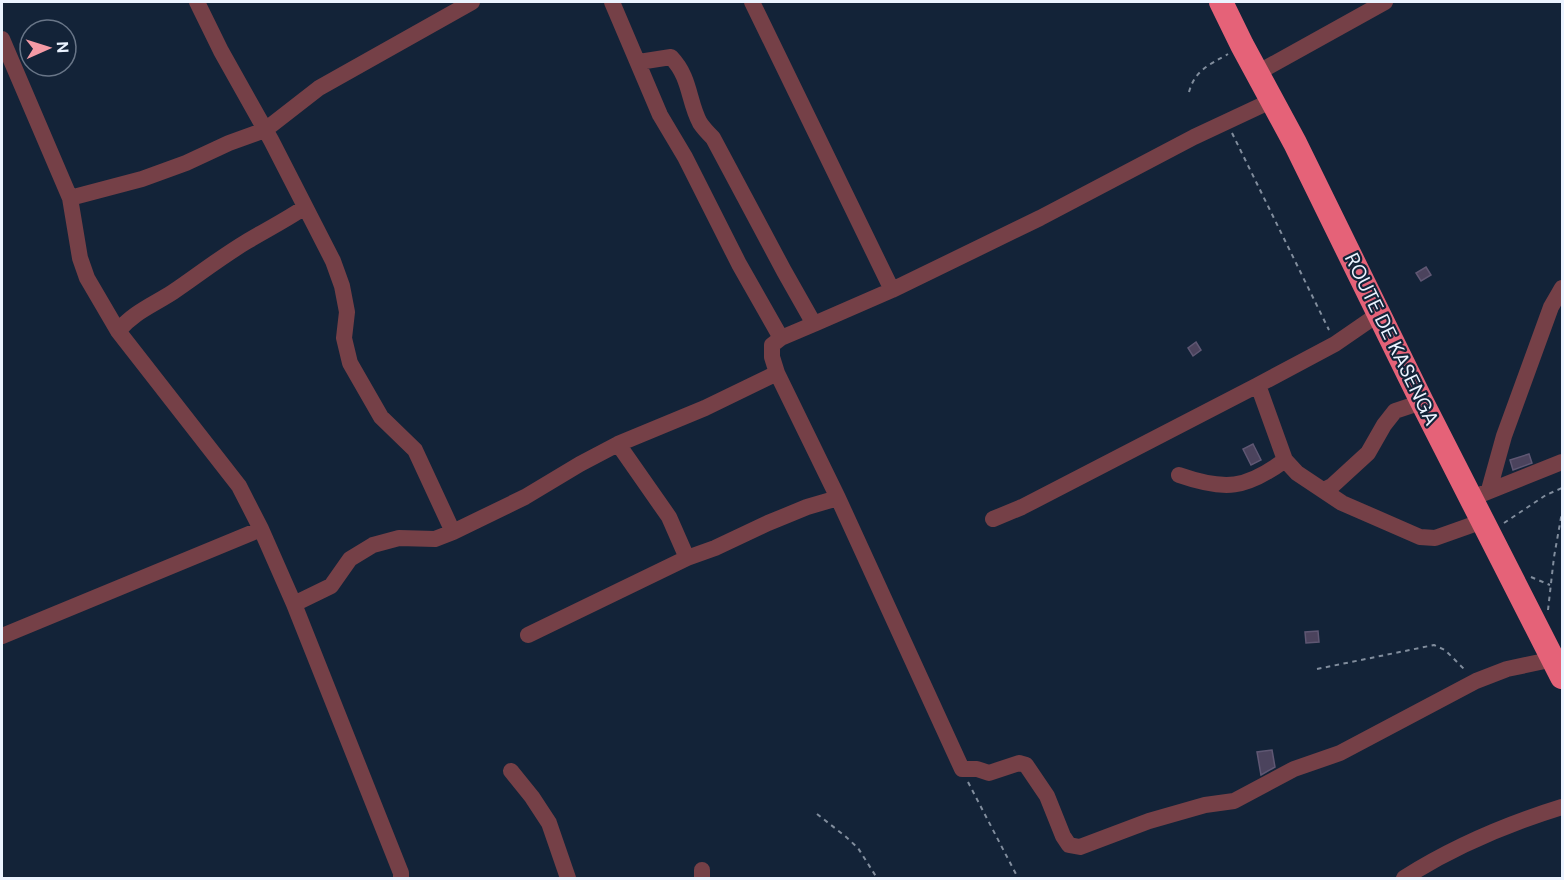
<svg xmlns="http://www.w3.org/2000/svg" width="1564" height="880" font-family="'DM Sans',sans-serif">
	<rect width="100%" height="100%" fill="#132338"/>
	<path fill="#4b435d" stroke="#5f5773" stroke-width="1.5" d="M1426 267 1431 275 1421 281 1416 273Z
		M1196 342 1201 350 1193 356 1188 348Z
		M1253 444 1261 460 1251 465 1243 449Z
		M1529 454 1532 463 1513 470 1510 460Z
		M1318 631 1319 642 1306 643 1305 632Z
		M1272 750 1275 767 1261 775 1257 752Z"/>
	<g fill="none" stroke-linecap="round" stroke-linejoin="round">
		<path stroke="#818d9d" stroke-width="2" stroke-dasharray="4.5 4.5" stroke-linecap="butt" d="M1189 92C1195 70 1209 65 1228 54
			M1232 133 1329 330
			M1504 523 1546 495 1562 488
			M1531 577 1550 585
			M1548 610 1554 557 1562 512
			M1317 669 1434 645 1445 650 1466 671
			M968 782 1018 878
			M817 814 845 836 858 848 877 878"/>
		<path stroke="#754047" stroke-width="16" d="M197 2 221 51 271 140 333 261 342 286 347 312 344 338 350 363 381 417 415 450 453 532
			M612 2 660 115 685 157 739 264 781 338 814 324
			M752 2 892 290
			M2 39 70 198 80 258 87 278 118 331 239 486 261 529 294 604 401 873V878
			M639 62 671 57C691 78 688 101 700 123 704 129 709 134 713 138L784 271 814 324 892 290 1040 218 1194 137 1271 101
			M1257 73 1385 2
			M70 198 142 179 186 163 229 143 265 130 319 88 472 2
			M1380 313 1335 344 1258 385 1285 460 1297 473 1342 503 1420 537 1435 538 1483 521
			M118 331C134 312 153 305 173 292 198 275 221 257 246 242 266 230 286 220 305 207
			M781 338 772 345V357L777 373 838 498 962 769H977L989 773 1019 763 1026 765 1047 796 1063 836 1069 845 1080 847 1149 821 1205 805 1234 801 1294 769 1340 753 1476 681 1507 669 1554 659
			M618 444 705 408 777 373
			M1179 475C1225 491 1246 489 1285 460
			M1324 490 1332 486 1368 453 1384 425 1395 411 1422 402
			M1489 490 1504 436 1551 307 1562 288
			M1482 494 1562 462
			M993 519 1022 507 1258 385
			M294 604 331 586 350 559 373 545 399 538 435 539 453 532 525 497 580 464 618 444 669 517 687 558
			M528 635 687 558 715 548 768 523 807 507 838 498
			M2 636 261 529
			M511 771 532 797 549 823 568 878
			M702 870V878
			M1404 878C1453 847 1507 824 1562 807"/>
		<path stroke="#e56278" stroke-width="24" d="M1221 2 1242 45 1295 143 1422 402 1562 677"/>
	</g>
	<g text-anchor="middle" dominant-baseline="central" stroke-width="4.5" stroke-linejoin="round" paint-order="stroke">
		<g font-size="20" fill="#ebf3ff" stroke="#132338">
			<text transform="translate(1392 339) rotate(64)">ROUTE DE KASENGA</text>
		</g>
	</g>
	<rect width="1564" height="880" fill="none" stroke="#ebf3ff" stroke-width="6"/>
	<g transform="translate(48 48) rotate(87)"><circle r="28" fill="#132338" stroke="#697688" stroke-width="1.5"/>
	<path d="M0-4.5L10 22L0 15L-10 22Z" fill="#f49aa5"/>
	<text y="-9" font-size="16" font-weight="bold" text-anchor="middle" fill="#ebf3ff">N</text>
	</g>
</svg>
